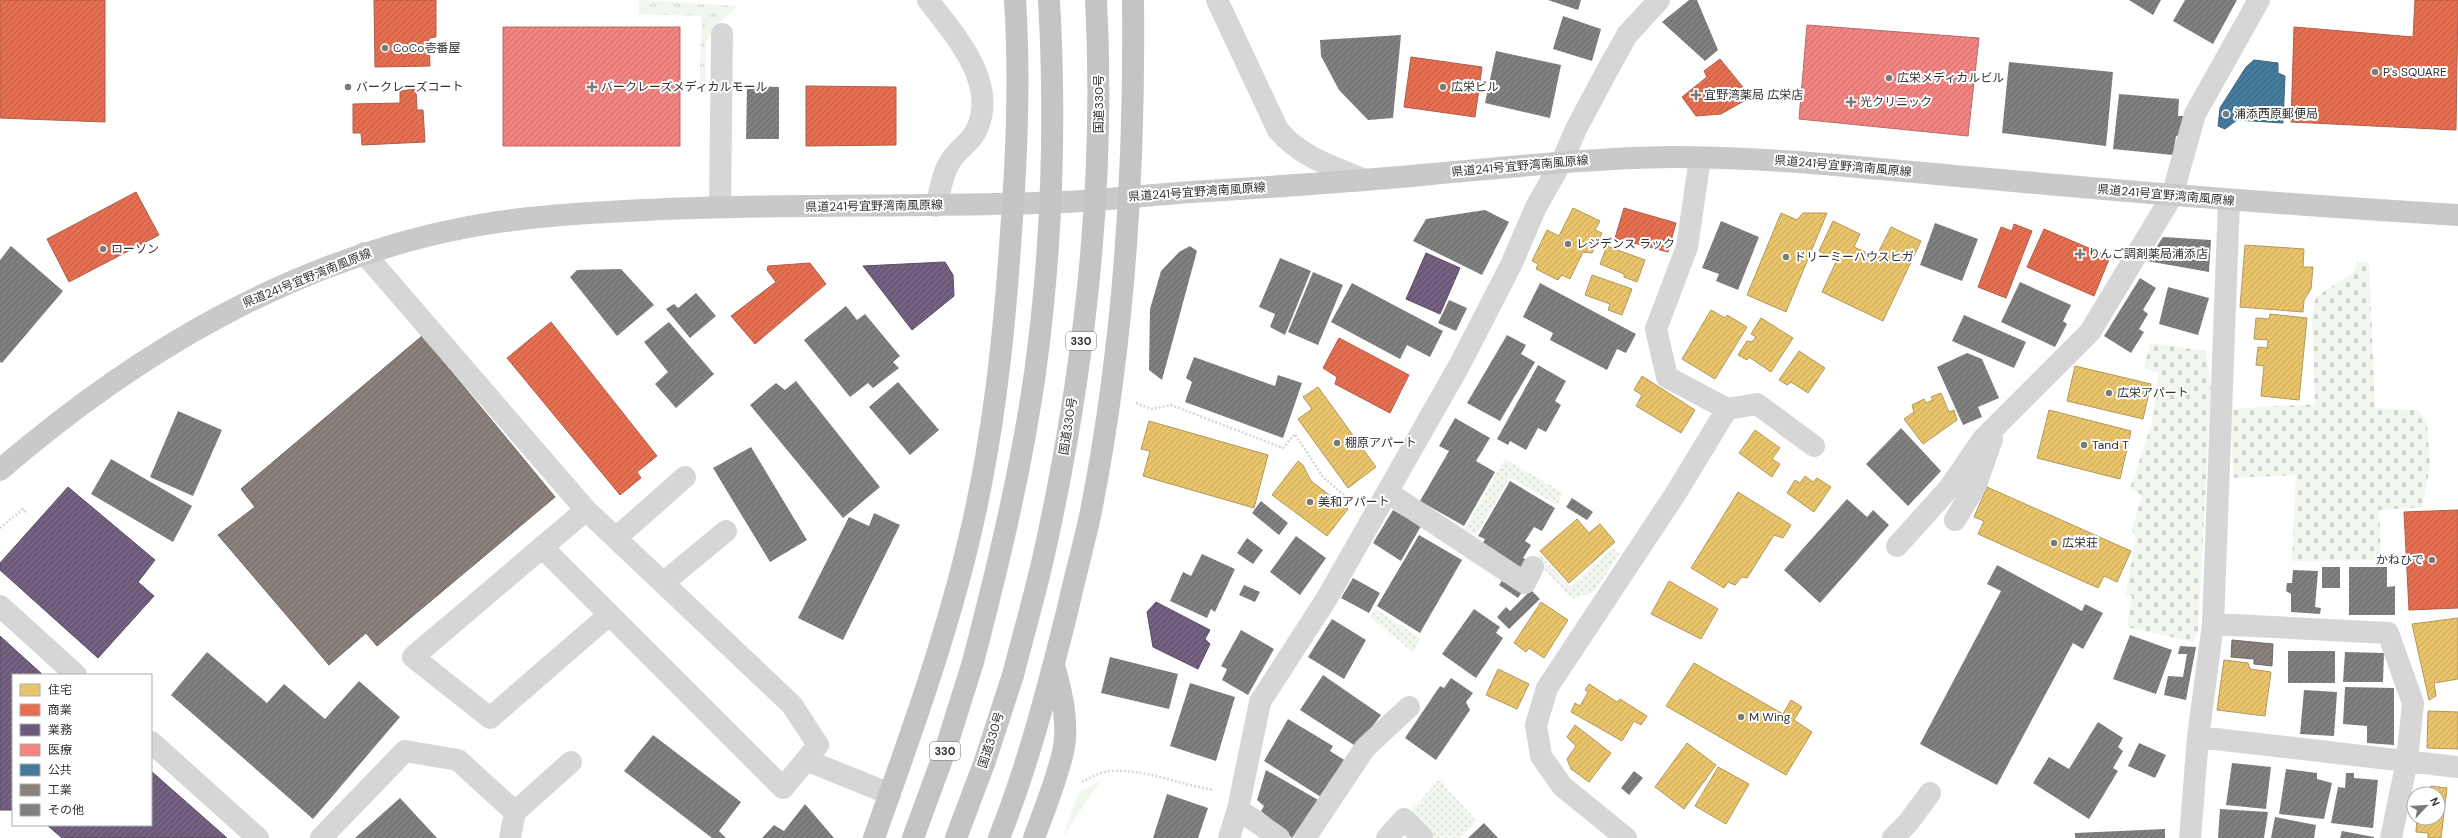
<svg xmlns="http://www.w3.org/2000/svg" width="2458" height="838" font-family="'DM Sans','Noto Sans JP',sans-serif">
	<defs>
		<pattern id="grass-tufts" width="24" height="20" patternUnits="userSpaceOnUse"><rect width="24" height="20" fill="#f1f6ee"/><path d="M3 7l-1-3M5 7V3M7 7l1-3M15 17l-1-3M17 17v-4M19 17l1-3" fill="none" stroke="#cfd3cd"/></pattern>
		<pattern id="cemetery-stones" width="16" height="16" patternUnits="userSpaceOnUse"><rect width="16" height="16" fill="#f1f6ee"/><path d="M2 7V4a2 2 0 0 1 4 0v3zM10 15v-3a2 2 0 0 1 4 0v3z" fill="#cfd3cd"/></pattern>
		<pattern id="garden-dots" width="8" height="8" patternUnits="userSpaceOnUse"><rect width="8" height="8" fill="#f1f6ee"/><path d="M2 2h.1M6 6h.1" fill="none" stroke="#cfd3cd" stroke-width="1.8" stroke-linecap="round"/></pattern>
		<pattern id="homes-hatch" width="6" height="6" patternUnits="userSpaceOnUse"><rect width="6" height="6" fill="#e9c46a"/><path d="M-1 1l2-2M0 6l6-6M5 7l2-2" fill="none" stroke="#c8a95c"/></pattern>
		<pattern id="shops-hatch" width="6" height="6" patternUnits="userSpaceOnUse"><rect width="6" height="6" fill="#e76f51"/><path d="M-1 1l2-2M0 6l6-6M5 7l2-2" fill="none" stroke="#bc5c44"/></pattern>
		<pattern id="offices-hatch" width="6" height="6" patternUnits="userSpaceOnUse"><rect width="6" height="6" fill="#6d597a"/><path d="M-1 1l2-2M0 6l6-6M5 7l2-2" fill="none" stroke="#82738c"/></pattern>
		<pattern id="health-hatch" width="6" height="6" patternUnits="userSpaceOnUse"><rect width="6" height="6" fill="#f28482"/><path d="M-1 1l2-2M0 6l6-6M5 7l2-2" fill="none" stroke="#c56d6b"/></pattern>
		<pattern id="public-hatch" width="6" height="6" patternUnits="userSpaceOnUse"><rect width="6" height="6" fill="#457b9d"/><path d="M-1 1l2-2M0 6l6-6M5 7l2-2" fill="none" stroke="#3a6581"/></pattern>
		<pattern id="industry-hatch" width="6" height="6" patternUnits="userSpaceOnUse"><rect width="6" height="6" fill="#8a817c"/><path d="M-1 1l2-2M0 6l6-6M5 7l2-2" fill="none" stroke="#716a66"/></pattern>
		<pattern id="building-hatch" width="6" height="6" patternUnits="userSpaceOnUse"><rect width="6" height="6" fill="#808080"/><path d="M-1 1l2-2M0 6l6-6M5 7l2-2" fill="none" stroke="#696969"/></pattern>
	</defs>
	<rect width="100%" height="100%" fill="#fff"/>
	<path fill="url(#grass-tufts)" d="M639 0 738 6 714 27 706 43V94H699L702 16 639 14Z"/>
	<path fill="url(#cemetery-stones)" d="M2357 262H2369L2375 408 2418 410 2427 422 2430 466 2422 507 2379 510 2381 560 2292 561 2296 475 2233 478 2231 409 2315 404 2312 315 2316 297 2354 272Z
		M2150 343 2206 351 2211 386 2198 632 2193 642 2127 627 2132 596 2126 594 2136 537 2132 530 2142 495 2130 489 2151 426 2159 373 2144 368Z"/>
	<path fill="#f1f6ee" d="M1101 780 1062 838 1079 793Z"/>
	<path fill="url(#garden-dots)" d="M1505 459 1563 493 1557 505 1510 477 1476 535 1465 529Z
		M1613 548 1619 554 1594 592 1572 599 1535 559 1539 554 1570 587Z
		M1375 609 1420 638 1413 652 1370 617Z
		M1439 780 1477 821 1460 838H1413L1399 824Z"/>
	<path fill="url(#homes-hatch)" stroke="#b29859" d="M1573 208 1600 221 1595 230 1602 233 1592 253 1583 252 1570 279 1562 275 1558 280 1536 269 1538 264 1532 261 1547 230 1559 236Z
		M1781 213 1797 220 1803 213H1827L1786 312 1747 295Z
		M1833 221 1860 234 1854 247 1876 257 1891 227 1921 241 1883 321 1822 292 1837 260 1819 251Z
		M2245 245 2304 249 2303 267H2313L2311 289 2304 300 2303 312 2240 307Z
		M1607 246 1645 260 1637 282 1624 277V274L1600 264Z
		M1592 275 1632 289 1622 315 1608 310 1610 304 1585 295Z
		M1711 310 1725 318 1727 315 1747 327 1715 379 1682 359Z
		M2270 314 2307 318 2299 400 2261 396 2264 366 2256 365 2258 347 2267 348 2268 340 2254 339 2256 318 2269 319Z
		M1761 318 1793 338 1771 372 1749 357 1747 360 1738 355 1747 341 1752 342 1756 337 1751 334Z
		M1799 351 1825 368 1808 393 1791 382 1787 385 1779 380Z
		M2075 366 2151 384 2143 419 2067 401Z
		M1642 376 1695 410 1681 433 1636 406 1642 395 1634 390Z
		M1318 387 1376 467 1348 488 1298 419 1312 409 1303 397Z
		M1941 393 1949 412 1954 410 1957 420 1923 444 1904 419 1914 412 1912 405 1924 399 1926 403 1933 400 1931 397Z
		M2049 410 2131 431 2120 479 2037 458Z
		M1149 421 1268 455 1254 508 1143 476 1150 451 1141 449Z
		M1755 430 1780 448 1772 459 1780 464 1772 477 1739 453Z
		M1298 461 1303 465 1311 481 1348 509 1327 536 1272 495Z
		M1805 476 1813 482 1817 478 1831 487 1814 512 1787 493 1795 480 1800 483Z
		M1987 487 2131 551 2117 582 2104 576 2098 588 1978 534 1984 521 1974 517Z
		M1738 492 1791 525 1783 538 1774 535 1747 578 1742 577 1735 585 1728 582 1724 588 1691 568Z
		M1577 519 1589 533 1600 524 1615 542 1569 583 1540 551Z
		M1669 581 1718 609 1701 639 1651 614Z
		M1541 602 1568 620 1544 658 1529 648 1526 652 1514 643Z
		M2458 618V679L2434 683 2436 696 2429 700 2412 624Z
		M2224 660 2248 663 2250 669 2271 672 2265 716 2217 710Z
		M1694 663 1783 714 1791 700 1802 707 1794 720 1812 732 1786 775 1666 706Z
		M1498 669 1529 684 1517 709 1486 695Z
		M1589 684 1617 702 1620 699 1647 716 1641 725 1634 721 1622 741 1571 712 1575 703 1580 706 1588 692 1585 690Z
		M2428 711 2458 712V749L2427 748Z
		M1575 725 1611 753 1589 782 1571 769 1567 759 1576 746 1567 737Z
		M1687 743 1716 765 1684 809 1655 787Z
		M1718 767 1749 784 1726 824 1695 806Z
		M2431 786 2447 788 2441 838H2428V833L2416 832 2417 818H2438V794H2430Z"/>
	<path fill="url(#shops-hatch)" stroke="#b15d48" d="M0 0H105V122L0 118Z
		M374 0H436V37L429 38 430 66 375 67Z
		M2415 0H2458L2456 130 2291 122 2294 27 2413 37Z
		M1411 57 1482 67 1475 117 1404 107Z
		M1720 59 1751 97 1721 114 1696 116 1682 97 1707 77 1704 71Z
		M806 86 896 87V145L806 146Z
		M416 89 417 110H423L425 142 362 145 361 133H353V104L400 103V91Z
		M136 192 159 235 69 282 47 239Z
		M1624 208 1676 223 1668 252 1615 238Z
		M2014 224 2032 231 2006 298 1978 287 2001 227 2012 231Z
		M2044 229 2110 257 2094 296 2027 267Z
		M810 263 826 284 755 344 731 316 776 282 767 270 768 266Z
		M551 322 657 456 637 472 641 478 620 495 507 358Z
		M1339 338 1409 375 1390 413 1335 384 1337 377 1323 368Z
		M2458 510V608L2409 610 2404 512Z"/>
	<path fill="url(#offices-hatch)" stroke="#5b4d64" d="M1426 253 1460 268 1440 314 1406 299Z
		M945 262 953 275 954 296 912 330 863 266Z
		M68 487 155 560 138 582 154 596 98 658 0 570V563Z
		M1156 602 1210 630 1205 639 1210 644 1198 669 1153 647 1147 612Z
		M0 636 43 675H13V810H0Z
		M151 771 227 838H62L47 825H151Z"/>
	<path fill="url(#health-hatch)" stroke="#b86b6a" d="M1807 25 1979 38 1968 136 1799 119Z
		M503 27H680V146H503Z"/>
	<path fill="url(#public-hatch)" stroke="#3f657d" d="M2254 60 2278 63V73L2285 76 2283 123 2237 120 2225 129 2218 126 2220 108 2246 67Z"/>
	<path fill="url(#industry-hatch)" stroke="#706966" d="M422 336 555 497 377 646 366 633 329 665 218 535 255 507 241 489Z
		M2232 640 2273 644 2272 666 2254 664V659L2231 657Z"/>
	<path fill="url(#building-hatch)" d="M1548 0H1581L1578 10Z
		M1689 0H1697L1718 50 1705 61 1662 22Z
		M2129 0H2161L2153 15Z
		M2185 0H2237L2213 44 2173 21Z
		M1563 16 1601 29 1592 61 1553 49Z
		M1401 35 1393 118 1368 120 1339 90 1321 56 1320 40Z
		M1496 51 1561 65 1550 118 1485 103Z
		M2009 62 2113 72 2106 146 2002 133Z
		M747 86 779 87V139H746Z
		M2119 94 2179 99 2178 116H2185L2182 136H2176L2173 155 2113 149Z
		M1485 210 1509 222 1482 275 1413 241 1426 219Z
		M1721 221 1759 237 1738 290 1716 281 1719 274 1702 268Z
		M1935 223 1978 239 1962 281 1920 265Z
		M2163 237 2211 240 2209 272 2147 261Z
		M11 246 63 291 2 363 0 362V260Z
		M1190 246 1197 251 1162 380 1149 370 1150 309 1161 271 1179 252Z
		M1280 258 1311 271 1285 335 1270 327 1275 314 1259 307Z
		M621 269 654 305 617 336 570 277 577 270Z
		M1313 272 1343 285 1318 345 1288 332Z
		M2140 278 2156 288 2143 310 2148 314 2139 329 2144 332 2131 353 2104 336Z
		M2020 282 2071 305 2063 321 2067 324 2055 347 2001 322Z
		M1352 283 1443 331 1430 357 1407 345 1400 359 1331 322Z
		M1540 283 1636 334 1626 353 1617 349 1607 370 1550 340 1553 333 1523 317Z
		M2168 287 2209 298 2198 335 2159 324Z
		M696 293 716 316 690 338 666 309 674 304 678 308Z
		M1449 300 1467 308 1456 331 1438 323Z
		M846 306 857 320 865 314 900 356 893 362 899 368 873 388 868 383 850 397 804 340Z
		M1964 315 2026 342 2014 368 1952 341Z
		M669 322 714 374 676 408 655 384 668 372 644 342Z
		M1507 335 1526 345 1521 354 1535 362 1500 421 1467 403Z
		M1967 353 1982 359 1999 398 1978 407 1982 417 1963 425 1937 367Z
		M1194 357 1275 386 1278 375 1302 383 1283 438 1185 402 1192 382 1186 378Z
		M1538 365 1566 381 1555 401 1561 405 1546 432 1538 428 1526 450 1510 441 1508 445 1497 439Z
		M796 381 880 487 843 518 750 405 776 383 785 390Z
		M898 382 939 430 910 455 869 407Z
		M178 411 222 430 193 496 150 477Z
		M1455 418 1490 438 1476 461 1495 472 1464 526 1420 501 1449 451 1439 446Z
		M1901 428 1941 471 1908 506 1866 464Z
		M751 447 807 540 770 562 713 468Z
		M111 459 192 506 173 542 91 494Z
		M1510 481 1555 508 1542 531 1534 527 1525 541 1531 545 1523 558 1528 561 1522 571 1481 546 1485 539 1478 536Z
		M1572 498 1593 512 1587 520 1566 507Z
		M1847 499 1867 517 1873 510 1889 525 1820 603 1784 570Z
		M1261 501 1288 523 1279 535 1252 513Z
		M1393 510 1421 526 1401 561 1373 543Z
		M874 513 900 525 843 640 798 618 849 517 869 526Z
		M1419 535 1462 560 1420 633 1377 606Z
		M1296 536 1326 558 1300 595 1270 572Z
		M1247 538 1263 550 1253 564 1237 553Z
		M1202 554 1235 569 1215 612 1211 609 1207 618 1170 601 1183 572 1191 576Z
		M1997 565 2082 611 2085 604 2103 613 2083 649 2073 643 1997 785 1920 744 2001 591 1987 584Z
		M2322 567H2340V588H2322Z
		M2349 567H2387V587L2395 586V615H2349Z
		M2293 570 2318 571 2315 607 2321 608 2320 614 2291 612V594L2286 591 2287 583H2292Z
		M1505 576 1524 589 1518 598 1499 585Z
		M1353 578 1380 593 1369 613 1341 598Z
		M1244 585 1260 592 1255 602 1239 595Z
		M1531 590 1540 599 1509 629 1497 617 1506 607 1510 611Z
		M1474 609 1500 627 1496 633 1503 638 1476 678 1442 654Z
		M1332 619 1366 640 1344 679 1308 657Z
		M1241 630 1274 649 1248 695 1222 680 1227 669 1221 666Z
		M2130 635 2172 650 2156 694 2113 679Z
		M2180 646 2196 647 2186 700 2164 695 2168 676 2183 677 2187 654H2178Z
		M2288 651H2335V683H2288Z
		M207 652 267 703 284 684 325 719 359 681 400 717 313 819 171 695Z
		M2345 652 2384 653 2383 682H2343Z
		M1110 657 1178 674 1169 709 1101 693Z
		M1323 675 1381 715 1357 747 1300 710Z
		M1451 678 1473 693 1466 702 1470 710 1436 760 1405 738 1440 686 1444 688Z
		M1190 683 1235 697 1216 761 1170 746Z
		M2345 687 2394 688V745L2367 743V726L2343 724Z
		M2304 690 2337 692 2334 736 2300 734Z
		M1288 719 1333 746 1330 751 1349 763 1324 799 1264 761Z
		M2098 722 2123 738 2118 747 2123 751 2113 768 2118 771 2089 819 2033 783 2049 757 2069 769Z
		M653 735 741 802 719 831 726 838H712L624 771Z
		M2139 743 2166 755 2155 778 2128 766Z
		M2232 763 2271 767 2266 809 2226 805Z
		M2286 769 2317 773V779L2332 783 2324 819 2279 814Z
		M1266 770 1320 801 1292 838 1261 811 1264 806 1257 800Z
		M1634 771 1643 778 1629 795 1621 788Z
		M2346 773H2354V778L2378 780 2373 828 2331 823 2338 787 2345 788Z
		M1167 794 1208 808 1198 838H1153Z
		M400 798 437 838H355Z
		M805 804 834 838H762L774 825 784 831Z
		M2220 809 2268 812 2264 838H2218Z
		M2275 817 2316 825 2314 838H2271Z
		M1484 823 1498 838H1468Z
		M2165 829V838H2075V833Z
		M2342 831 2374 837V838H2340Z"/>
	<g fill="none" stroke-linecap="round" stroke-linejoin="round">
		<path stroke="#d6d6d6" stroke-width="2.5" stroke-dasharray="2 2" stroke-linecap="butt" d="M1136 403 1152 409 1171 405 1283 448 1295 434 1323 477 1351 501
			M0 528 23 509 27 514
			M1082 782C1090 778 1102 771 1111 771 1147 769 1180 785 1214 790"/>
		<path stroke="#d6d6d6" stroke-width="22" d="M928 0C954 35 998 81 977 129 971 143 957 149 950 162 942 174 940 192 936 206
			M1217 0 1278 130C1300 157 1334 167 1365 180
			M720 207 722 34
			M364 253 586 510 792 705 818 745 806 760
			M1727 409 1757 404 1814 446
			M1387 492 1525 583 1533 567
			M586 510 413 657 490 718 609 615
			M1955 520 1976 485 1992 439
			M616 538 685 477
			M1897 546 1950 487 1983 439 2090 332 2172 196 2195 114 2259 0
			M542 547 783 788 806 760 890 794
			M663 583 726 531
			M0 606 76 675
			M2213 624 2388 633 2413 703 2407 761 2391 838
			M2198 737 2458 767
			M151 742 258 838
			M1238 809 1279 838
			M515 812 571 762
			M321 838 405 751 458 760 515 812 510 838
			M1229 838 1238 809 1260 702 1327 598 1459 366 1511 265 1536 207 1562 161 1576 129 1608 69 1627 35 1659 0
			M1305 838 1365 748 1409 707
			M1387 838 1404 819 1422 837
			M1626 838 1562 786 1541 756 1536 725 1547 688 1676 493 1727 409 1667 377 1656 329 1687 247 1700 158
			M1893 838 1908 823 1930 793
			M2190 838 2198 737 2213 624 2229 201"/>
		<path stroke="#c9c9c9" stroke-width="22" d="M0 470C136 353 290 261 468 227 526 216 586 213 645 210 785 203 925 208 1064 202 1106 200 1149 195 1191 192 1271 187 1352 182 1432 174 1512 167 1592 158 1672 157 1783 157 1892 171 2002 180 2154 194 2306 206 2458 215"/>
		<path stroke="#c4c4c4" stroke-width="22" d="M874 838C907 745 941 652 965 556 992 450 1004 341 1011 232 1017 155 1020 77 1015 0
			M913 838 945 751 973 662
			M956 838 985 761 1013 675
			M999 838C1028 765 1048 688 1067 612 1074 580 1083 548 1090 516 1124 347 1135 172 1133 0
			M1034 838C1044 811 1055 784 1062 756 1070 727 1062 693 1054 665"/>
		<path stroke="#c4c4c4" stroke-width="22" d="M973 662C998 566 1021 471 1035 373 1052 249 1056 124 1049 0
			M1013 675C1023 636 1034 598 1043 559 1084 376 1106 187 1096 0"/>
	</g>
	<g fill="#7a7a7a" stroke="#fff" stroke-width="1.5">
		<circle cx="385" cy="48" r="4"/>
		<circle cx="2375" cy="72" r="4"/>
		<circle cx="1889" cy="78" r="4"/>
		<circle cx="348" cy="87" r="4"/>
		<path d="M590 81h4v4h4v4h-4v4h-4v-4h-4v-4h4z"/>
		<circle cx="1443" cy="87" r="4"/>
		<path d="M1694 89h4v4h4v4h-4v4h-4v-4h-4v-4h4z"/>
		<path d="M1849 96h4v4h4v4h-4v4h-4v-4h-4v-4h4z"/>
		<circle cx="2226" cy="114" r="4"/>
		<circle cx="1568" cy="244" r="4"/>
		<circle cx="103" cy="249" r="4"/>
		<path d="M2078 248h4v4h4v4h-4v4h-4v-4h-4v-4h4z"/>
		<circle cx="1786" cy="257" r="4"/>
		<circle cx="2109" cy="393" r="4"/>
		<circle cx="1337" cy="443" r="4"/>
		<circle cx="2084" cy="445" r="4"/>
		<circle cx="1310" cy="502" r="4"/>
		<circle cx="2054" cy="543" r="4"/>
		<circle cx="2432" cy="560" r="4"/>
		<circle cx="1741" cy="717" r="4"/>
	</g>
	<g text-anchor="middle" dominant-baseline="central" stroke-width="4" stroke-linejoin="round" paint-order="stroke">
		<g fill="#fff" stroke="#707070" stroke-width="1">
			<rect x="1066" y="332" width="30" height="18" rx="3"/>
			<rect x="930" y="742" width="30" height="18" rx="3"/>
		</g>
		<g font-size="11" font-weight="bold" fill="#323232">
			<text x="1081" y="341">330</text>
			<text x="945" y="751">330</text>
		</g>
		<g font-size="12" fill="#323232" stroke="#fff" text-anchor="start">
			<text x="393" y="48">CoCo壱番屋</text>
			<text x="2383" y="72">P's SQUARE</text>
			<text x="1897" y="78">広栄メディカルビル</text>
			<text x="356" y="87">バークレーズコート</text>
			<text x="601" y="87">バークレーズメディカルモール</text>
			<text x="1451" y="87">広栄ビル</text>
			<text x="1704" y="95">宜野湾薬局 広栄店</text>
			<text x="1860" y="102">光クリニック</text>
			<text x="2234" y="114">浦添西原郵便局</text>
			<text x="1576" y="244">レジデンス ラック</text>
			<text x="111" y="249">ローソン</text>
			<text x="2088" y="254">りんご調剤薬局浦添店</text>
			<text x="1794" y="257">ドリーミーハウスヒガ</text>
			<text x="2117" y="393">広栄アパート</text>
			<text x="1345" y="443">棚原アパート</text>
			<text x="2092" y="445">Tand T</text>
			<text x="1318" y="502">美和アパート</text>
			<text x="2062" y="543">広栄荘</text>
			<text x="2424" y="560" text-anchor="end">かねひで</text>
			<text x="1749" y="717">M Wing</text>
		</g>
		<g font-size="12" fill="#323232" stroke="#fff">
			<text transform="translate(1099 104) rotate(-90)">国道330号</text>
			<text transform="translate(1520 166) rotate(-5)">県道241号宜野湾南風原線</text>
			<text transform="translate(1843 166) rotate(5)">県道241号宜野湾南風原線</text>
			<text transform="translate(1197 192) rotate(-4)">県道241号宜野湾南風原線</text>
			<text transform="translate(2166 195) rotate(5)">県道241号宜野湾南風原線</text>
			<text transform="translate(874 206) rotate(-1)">県道241号宜野湾南風原線</text>
			<text transform="translate(307 278) rotate(-22)">県道241号宜野湾南風原線</text>
			<text transform="translate(1068 426) rotate(-81)">国道330号</text>
			<text transform="translate(991 740) rotate(-72)">国道330号</text>
		</g>
	</g>
	<rect x="12" y="674" width="140" height="152" fill="#ffffff" stroke="#adadad"/>
	<rect x="20" y="684" width="20" height="12" fill="#e9c46a" stroke="#adadad"/>
	<text x="48" y="694" font-size="12" fill="#323232">住宅</text>
	<rect x="20" y="704" width="20" height="12" fill="#e76f51" stroke="#adadad"/>
	<text x="48" y="714" font-size="12" fill="#323232">商業</text>
	<rect x="20" y="724" width="20" height="12" fill="#6d597a" stroke="#adadad"/>
	<text x="48" y="734" font-size="12" fill="#323232">業務</text>
	<rect x="20" y="744" width="20" height="12" fill="#f28482" stroke="#adadad"/>
	<text x="48" y="754" font-size="12" fill="#323232">医療</text>
	<rect x="20" y="764" width="20" height="12" fill="#457b9d" stroke="#adadad"/>
	<text x="48" y="774" font-size="12" fill="#323232">公共</text>
	<rect x="20" y="784" width="20" height="12" fill="#8a817c" stroke="#adadad"/>
	<text x="48" y="794" font-size="12" fill="#323232">工業</text>
	<rect x="20" y="804" width="20" height="12" fill="#808080" stroke="#adadad"/>
	<text x="48" y="814" font-size="12" fill="#323232">その他</text>
	<g transform="translate(2426 806) rotate(65)"><circle r="19" fill="#ffffff" stroke="#adadad"/>
	<path d="M0-3L7 15L0 10L-7 15Z" fill="#7a7a7a"/>
	<text y="-6" font-size="11" font-weight="bold" text-anchor="middle" fill="#323232">N</text>
	</g>
</svg>
